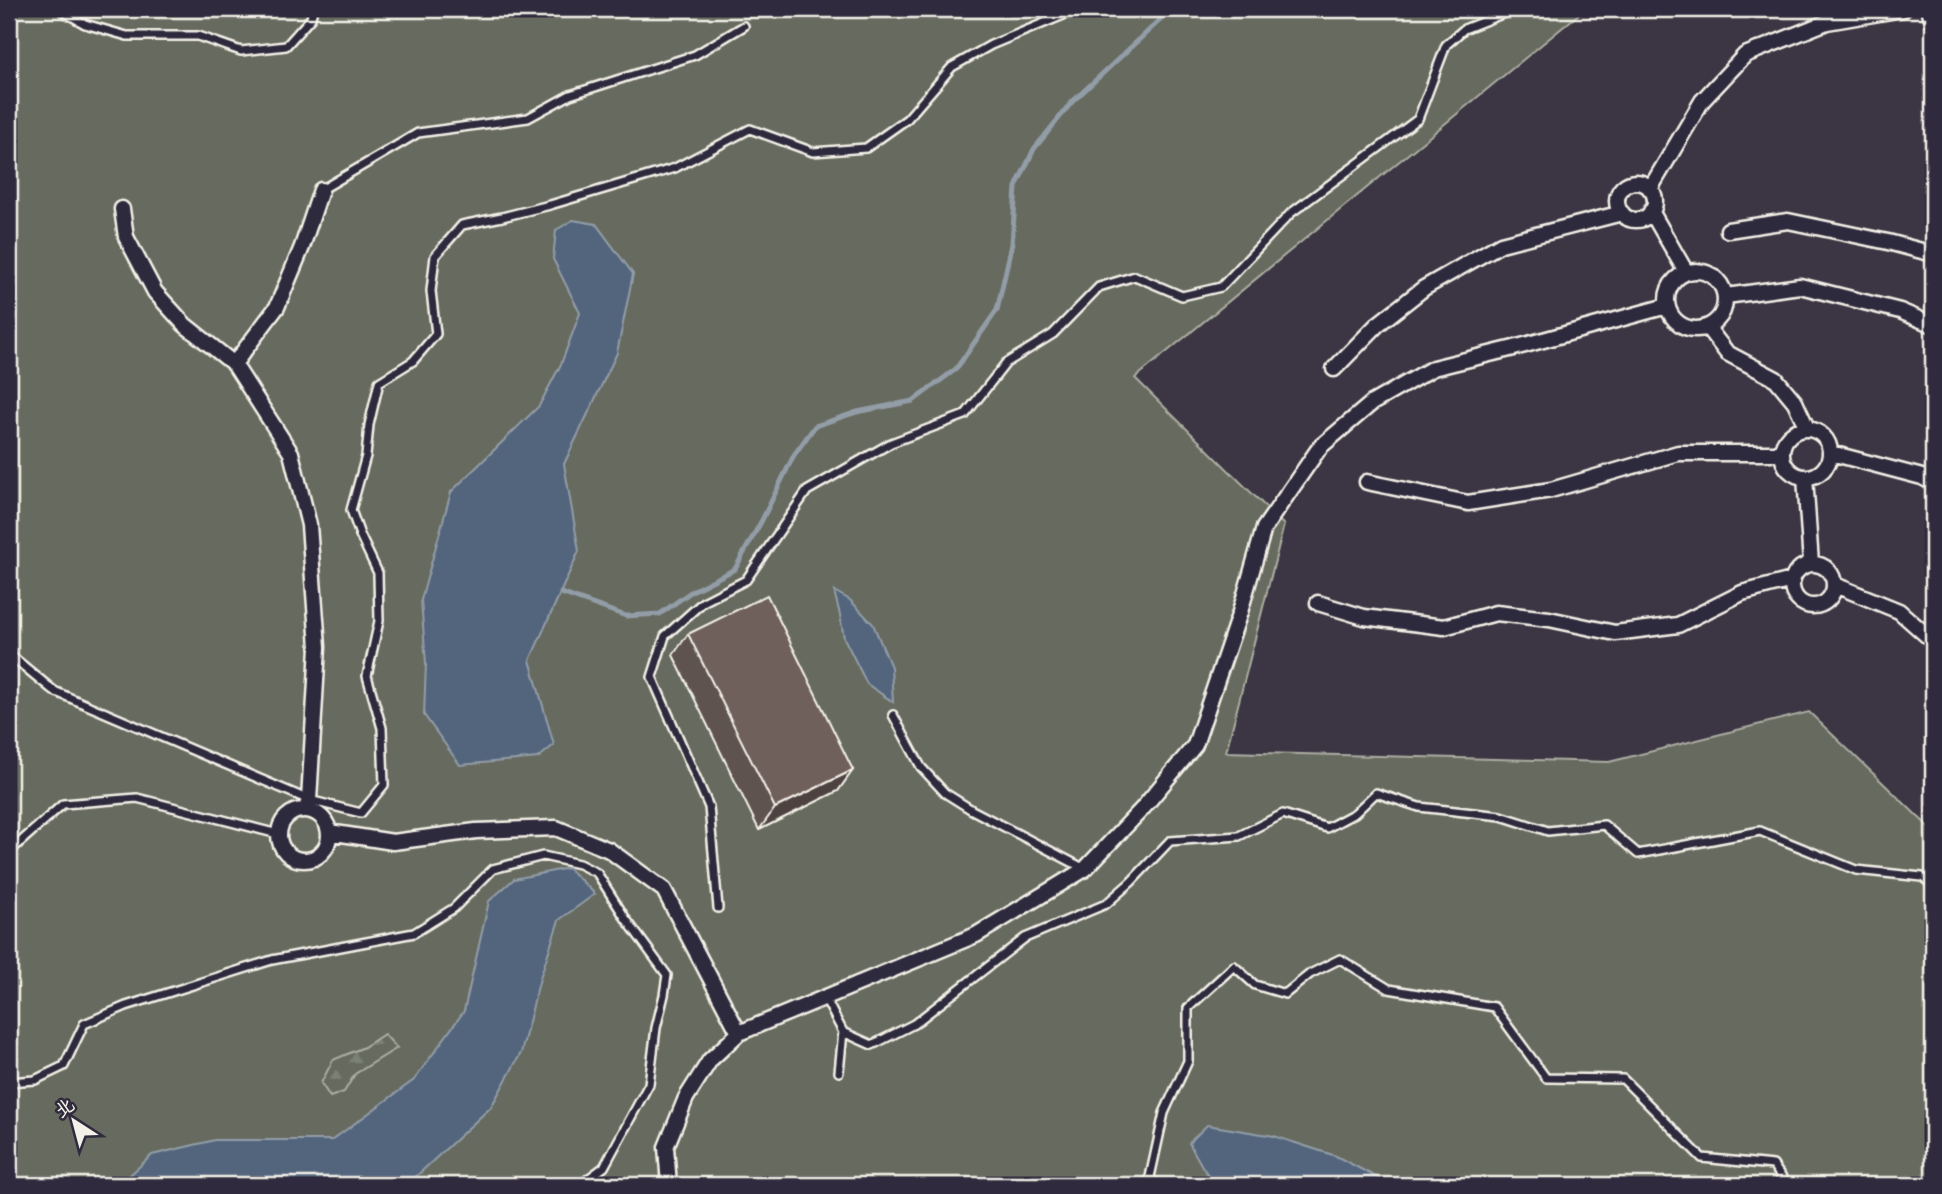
<svg xmlns="http://www.w3.org/2000/svg" width="1942" height="1194" font-family="'Gochi Hand','LXGW WenKai TC',sans-serif">
	<defs>
		<pattern id="forest-firs" width="22" height="20" patternUnits="userSpaceOnUse" patternTransform="scale(1.75)"><rect width="22" height="20" fill="#666b5e"/><path d="M5 1l3.5 6h-7zM16 11l3.5 6h-7z" fill="#7c8175"/></pattern>
	</defs>
	<rect width="100%" height="100%" fill="#3c3543"/>
	<filter id="ink" filterUnits="userSpaceOnUse"><feTurbulence type="fractalNoise" baseFrequency=".0143" numOctaves="2"/><feDisplacementMap in="SourceGraphic" scale="14" xChannelSelector="R" yChannelSelector="G"/><feConvolveMatrix kernelMatrix="1 2 1 2 8 2 1 2 1" color-interpolation-filters="sRGB"/></filter>
	<g filter="url(#ink)">
		<path fill="#666b5e" stroke="#adaea3" stroke-width="2" d="M9 9H1585L1135 378 1284 525 1226 752 1609 762 1809 712 1933 831V1185H9Z"/>
		<path fill="url(#forest-firs)" stroke="#adaea3" stroke-width="2" d="M384 1034 397 1048 355 1074 344 1092 330 1097 321 1083 333 1060 364 1047Z"/>
		<path fill="#52657d" stroke="#939da8" stroke-width="2" d="M573 220 596 224 633 274 617 353 564 464 579 551 530 660 554 745 538 758 460 765 424 715 426 663 421 600 451 492 539 406 561 364 580 313 553 259 556 230Z
			M834 591 850 600 873 624 891 667 893 702 867 684 844 638 840 615Z
			M568 868 595 894 559 920 540 978 521 1053 491 1107 409 1183 405 1185H119L152 1155 215 1140H332L414 1080 464 1011 489 901 514 879Z
			M1207 1125 1274 1136 1336 1156 1391 1185H1216L1203 1168 1189 1143Z"/>
		<g fill="none" stroke-linecap="round" stroke-linejoin="round">
			<path stroke="#939da8" stroke-width="5" d="M561 593 626 616 660 614 692 591 735 569 762 520 794 455 815 426 857 412 913 401 956 369 997 310 1012 244 1016 187 1034 149 1072 102 1159 21 1164 9"/>
			<defs>
				<path id="lane" d="M59 9 85 24 127 36H198L241 51 286 46 311 18 313 9
					M413 9H429
					M321 190 418 133 528 118 570 95 695 55 744 26
					M9 654 54 691 309 800 361 813 384 785 382 728 367 676 379 621 378 573 360 535 351 510 366 456 369 425 379 382 413 361 436 334 431 291 435 256 462 225 502 217 550 205 675 168 750 129 813 152 866 148 907 119 952 67 991 45 1078 9
					M893 715 921 767 945 793 972 810 1085 869
					M9 852 63 804 137 798 278 834
					M718 908 709 807 652 677 665 636 703 602 746 580 807 491 891 443 965 415 1006 363 1053 334 1099 287 1135 276 1182 296 1221 287 1291 213 1418 119 1446 45 1464 29 1515 9
					M825 998 843 1032 839 1072
					M843 1032 872 1045 914 1024 1025 938 1106 904 1131 882 1170 841 1239 836 1283 814 1327 828 1355 813 1376 793 1419 807 1501 816 1548 831 1604 825 1638 854 1760 831 1856 870 1922 877 1933 885
					M9 1082 35 1080 64 1066 84 1024 126 1006 272 960 414 933 454 908 493 869 543 856 579 864 597 873 626 919 667 975 664 995 656 1028 649 1084 604 1167 580 1185
					M1155 1185 1150 1177 1164 1113 1188 1061V1008L1234 966 1255 985 1285 994 1310 974 1340 959 1389 989 1494 1007 1546 1078 1623 1079 1702 1158 1773 1165 1787 1185"/>
				<path id="street" d="M1929 9 1933 21
					M1617 201a19 19 0 1 1 38 0a19 19 0 1 1-38 0Z
					M1650 189 1702 101 1745 55 1827 22 1903 9
					M122 209 126 237 155 292 185 325 234 364 291 453 309 525 318 647 309 800 306 809
					M1651 211 1686 272
					M1728 230 1788 221 1888 242 1933 254
					M1667 300a29 29 0 1 1 58 0a29 29 0 1 1-58 0Z
					M1726 296 1800 286 1900 311 1933 325
					M1707 327 1727 353 1776 379 1795 402 1807 428
					M234 364 277 307 302 247 321 190
					M1334 369 1377 325 1424 288 1501 244 1622 213
					M1782 453a24 24 0 1 1 48 0a24 24 0 1 1-48 0Z
					M1831 453 1922 477 1933 483
					M1805 477 1811 564
					M1367 482 1468 503 1551 490 1678 453H1781
					M1792 585a21 21 0 1 1 42 0a21 21 0 1 1-42 0Z
					M1835 585 1899 611 1933 641
					M1318 603 1364 617 1444 627 1496 613 1549 619 1615 633 1678 625 1742 593 1792 580
					M279 835a25 25 0 1 1 50 0a25 25 0 1 1-50 0Z
					M329 832 393 842 476 831 556 828 609 850 664 890 739 1033
					M669 1185 666 1147 686 1098 710 1060 739 1033 976 935 1085 869 1143 808 1195 745 1240 612 1264 528 1320 447 1372 403 1433 368 1514 348 1667 306"/>
			</defs>
			<use href="#lane" stroke="#f4f1e8" stroke-width="12"/>
			<use href="#street" stroke="#f4f1e8" stroke-width="19"/>
			<use href="#lane" stroke="#2f2a3d" stroke-width="7"/>
			<use href="#street" stroke="#2f2a3d" stroke-width="14"/>
		</g>
		<path fill="#5f534f" stroke="#f4f1e8" stroke-width="2" d="M688 634 853 770 838 791 759 830 673 655Z"/>
		<path fill="#4e4340" stroke="#f4f1e8" stroke-width="2" d="M853 770 838 791 759 830 775 808Z"/>
		<path fill="#6f605c" stroke="#f4f1e8" stroke-width="2" d="M767 595 853 770 775 808 688 634Z"/>
	</g>
	<rect width="1942" height="1194" fill="none" stroke="#2f2a3d" stroke-width="35"/>
	<rect x="18" y="18" width="1907" height="1159" fill="none" stroke="#f4f1e8" stroke-width="2.5" filter="url(#ink)"/>
	<g transform="translate(74 1121) rotate(324)" stroke="#2f2a3d" stroke-width="5" paint-order="stroke">
	<path d="M0-5L12 26L0 18L-12 26Z" fill="#f4f1e8"/>
	<text y="-10" font-size="19" font-weight="bold" text-anchor="middle" fill="#f4f1e8">北</text>
	</g>
</svg>
